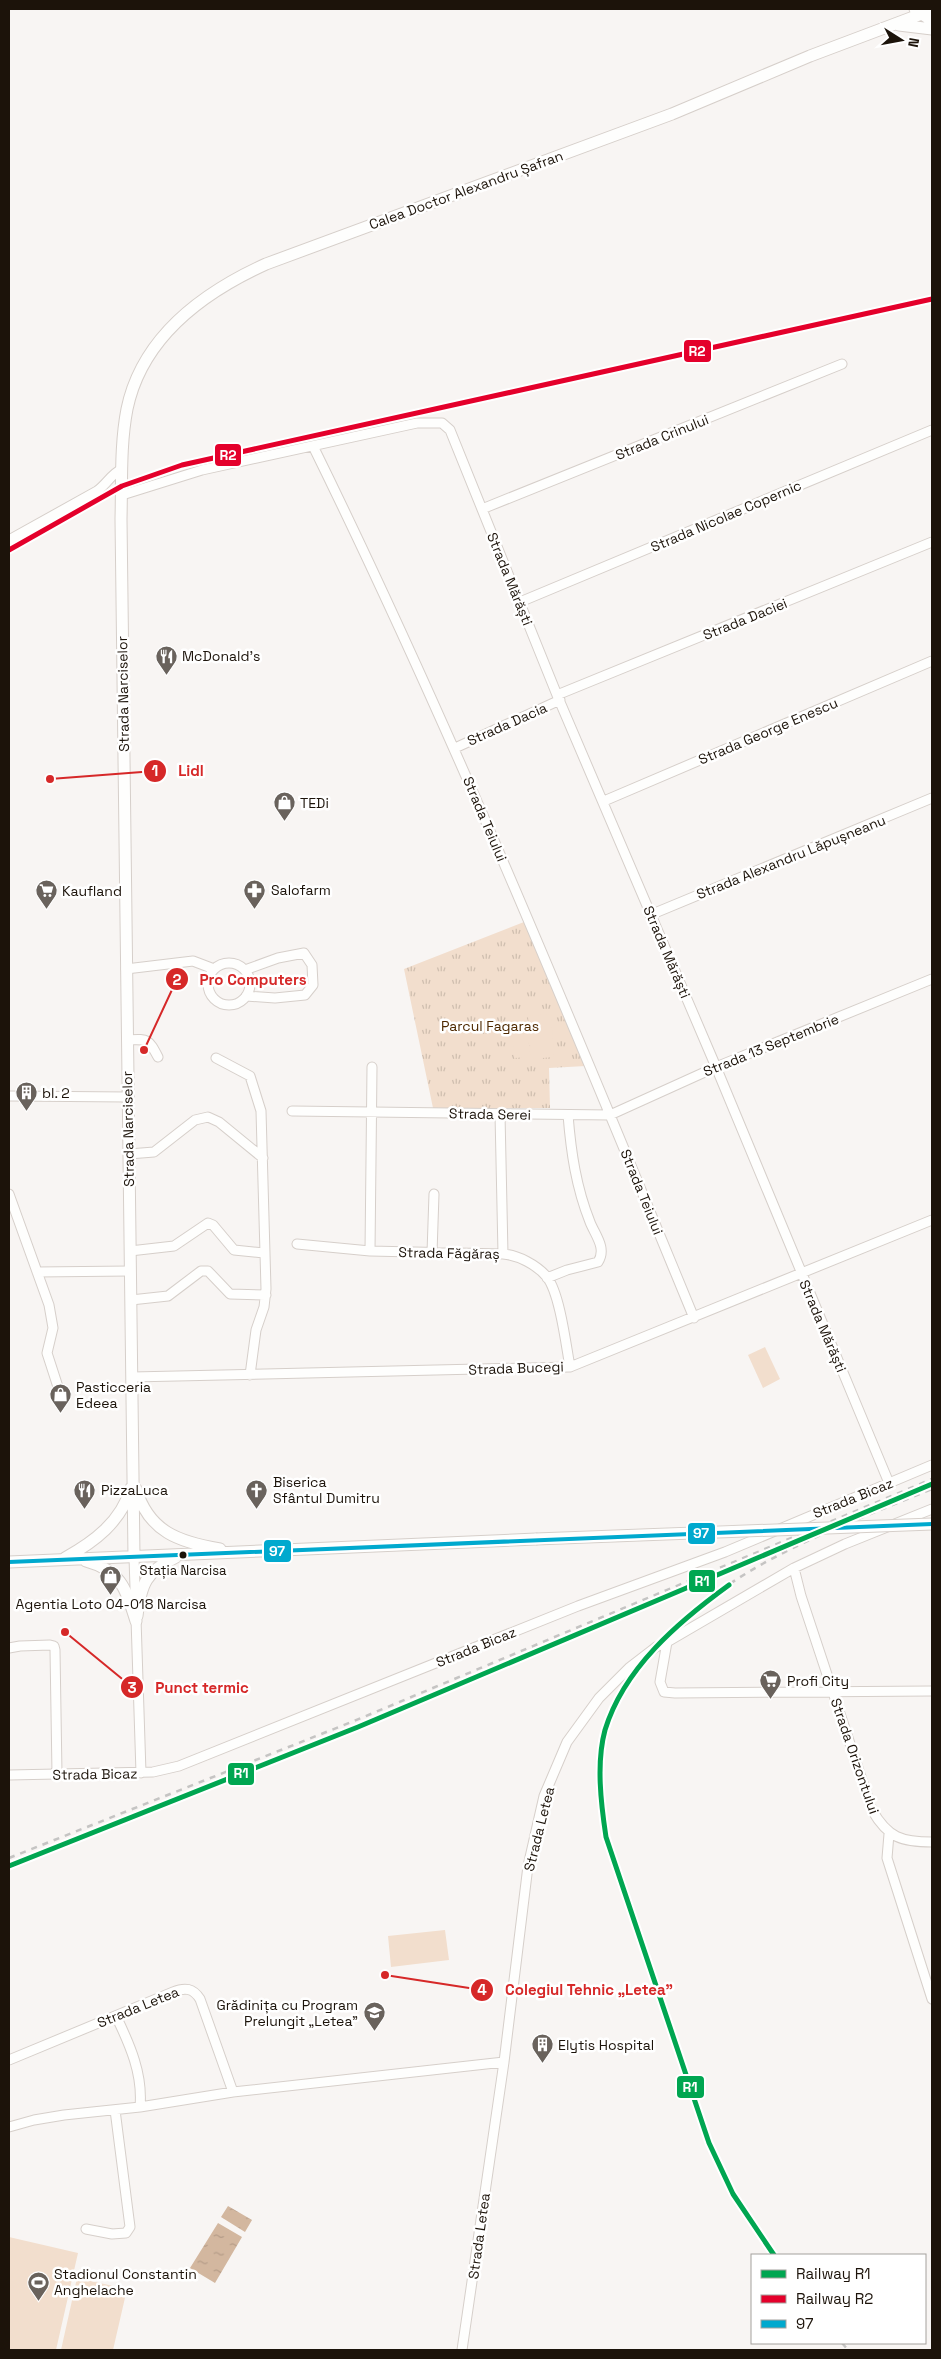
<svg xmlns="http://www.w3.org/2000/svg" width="941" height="2359" font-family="'Space Grotesk',sans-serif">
	<defs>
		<pattern id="park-tufts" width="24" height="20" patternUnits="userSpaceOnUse" patternTransform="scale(1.25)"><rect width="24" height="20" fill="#f2decd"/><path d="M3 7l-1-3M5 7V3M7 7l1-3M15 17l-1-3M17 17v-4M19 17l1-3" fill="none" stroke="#cfbeaf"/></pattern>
		<pattern id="water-ripples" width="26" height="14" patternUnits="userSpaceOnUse" patternTransform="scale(1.25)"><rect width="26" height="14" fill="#d3b79f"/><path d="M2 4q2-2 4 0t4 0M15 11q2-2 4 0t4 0" fill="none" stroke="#b59c88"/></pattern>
	</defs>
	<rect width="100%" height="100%" fill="#f8f5f3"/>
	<path fill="url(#park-tufts)" d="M524 922 586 1066 549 1068 550 1108H433L404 969Z"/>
	<path fill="#f2decd" d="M551 1014 554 1057 531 1059 528 1016Z
		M527 1019 530 1057 514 1058 511 1021Z
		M765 1347 780 1379 763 1388 748 1355Z
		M445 1930 449 1960 391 1967 388 1936Z
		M9 2237 78 2253 56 2350H9Z
		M77 2278 127 2289 113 2350H61Z"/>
	<path fill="url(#water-ripples)" d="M228 2206 252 2220 245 2232 221 2217Z
		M218 2223 242 2237 215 2283 190 2268Z"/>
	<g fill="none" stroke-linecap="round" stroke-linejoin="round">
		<defs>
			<path id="minor" d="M313 446C453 731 573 1025 694 1318
				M122 495 202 470 417 423H442L450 430 557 695 716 1067 889 1483
				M482 509 842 364
				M9 540 97 491C107 484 111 474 122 469
				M520 602 932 430
				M557 695 932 542
				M455 748 560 700
				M604 801 932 661
				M650 915 932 798
				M208 984a21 21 0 1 1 42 0a21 21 0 1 1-42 0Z
				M126 969 193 961 214 969
				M245 970 278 958 304 953 312 965 313 985 305 995 275 998 246 996
				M127 1040C148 1039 148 1038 158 1057
				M216 1058 250 1076 261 1111 266 1289 264 1307 256 1330 250 1375
				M9 1096 128 1097
				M292 1111 610 1115 716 1067 932 979
				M500 1114 503 1254
				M129 1154 154 1152 195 1120 208 1117 219 1122 263 1158
				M9 1194 49 1305 53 1328 47 1353 59 1390
				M297 1244 370 1251 503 1254C518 1255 537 1265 547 1277 560 1294 566 1345 570 1367
				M130 1251 174 1246 208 1223 213 1225 234 1250 264 1253
				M370 1251 372 1067
				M432 1253 434 1194
				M37 1272 130 1271
				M547 1278 567 1270 598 1262C607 1248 595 1235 590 1222 576 1187 571 1152 568 1115
				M131 1300 168 1296 201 1271H208L230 1294 266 1295
				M132 1377 570 1367 932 1220
				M932 1509 845 1544 794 1568 667 1642 660 1682 664 1692 675 1693 932 1691
				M134 1557 141 1773
				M794 1568 801 1596 872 1810C888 1838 902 1842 932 1842
				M9 1648 20 1646 50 1645 54 1646 55 1650 57 1774
				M9 1775 153 1772 179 1766 578 1606 725 1552 932 1465
				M889 1834 887 1858 932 1999
				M116 2016C130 2045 143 2074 140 2107
				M9 2060 173 1992C185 1987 193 1988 200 1999L233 2092
				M9 2127 34 2120 64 2115 140 2107 233 2092 504 2062 528 1866 544 1796 567 1742 599 1698 630 1667 656 1647 667 1642
				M86 2229 112 2234 126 2233 130 2227 115 2110
				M462 2350 504 2062"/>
			<path id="major" d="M915 9 932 21
				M899 25 932 29
				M136 1489C149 1532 179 1542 220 1549
				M134 1557 121 519C122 483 120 445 127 409 142 337 202 293 266 264L672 114 810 56 932 10
				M65 1558C94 1542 121 1522 131 1488
				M86 1561C122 1571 126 1590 136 1621
				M9 1562 536 1539
				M137 1616C141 1583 146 1572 176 1557"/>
		</defs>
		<use href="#minor" stroke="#d6cfca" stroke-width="11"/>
		<use href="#major" stroke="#d6cfca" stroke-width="13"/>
		<use href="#minor" stroke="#fefefd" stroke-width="9"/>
		<use href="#major" stroke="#fefefd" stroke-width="11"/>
		<path stroke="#c5c4c3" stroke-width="2.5" stroke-dasharray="6 6" stroke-linecap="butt" d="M9 550 122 486 182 465 932 299
			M9 1858 354 1721 932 1479
			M774 2255 733 2194 709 2143 606 1837C601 1803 596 1764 605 1731 612 1706 626 1686 642 1665 715 1569 825 1533 932 1489
			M842 2343 848 2350"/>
		<defs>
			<path id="major-bridge" d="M536 1539 932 1524"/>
		</defs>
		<use href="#major-bridge" stroke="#d6cfca" stroke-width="13" stroke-linecap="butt"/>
		<use href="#major-bridge" stroke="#fefefd" stroke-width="11"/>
		<defs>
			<path id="bus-1" d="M9 1562 932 1524"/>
		</defs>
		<use href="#bus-1" stroke="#fff" stroke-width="8"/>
		<use href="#bus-1" stroke="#00a9ce" stroke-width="4"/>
		<defs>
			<path id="rail-1" d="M729 1585C678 1622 624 1668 605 1730 596 1763 601 1804 606 1837L709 2143 733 2194 774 2255
				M9 1866 358 1727 932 1484"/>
			<path id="rail-2" d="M9 550 122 486 182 465 932 299"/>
		</defs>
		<use href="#rail-1" stroke="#fff" stroke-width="9"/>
		<use href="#rail-2" stroke="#fff" stroke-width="9"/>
		<use href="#rail-1" stroke="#00a651" stroke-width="5"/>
		<use href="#rail-2" stroke="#e4002b" stroke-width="5"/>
	</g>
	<defs>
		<symbol id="restaurant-pin" viewBox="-11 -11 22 30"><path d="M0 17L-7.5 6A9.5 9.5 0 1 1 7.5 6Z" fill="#69625c" stroke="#fff"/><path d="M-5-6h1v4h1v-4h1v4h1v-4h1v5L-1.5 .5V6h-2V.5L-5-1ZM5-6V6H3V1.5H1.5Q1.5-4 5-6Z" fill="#fff"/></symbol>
		<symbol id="shop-pin" viewBox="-11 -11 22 30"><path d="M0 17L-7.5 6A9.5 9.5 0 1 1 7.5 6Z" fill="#69625c" stroke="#fff"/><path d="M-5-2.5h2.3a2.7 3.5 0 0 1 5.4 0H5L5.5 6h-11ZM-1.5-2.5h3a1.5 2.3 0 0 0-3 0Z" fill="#fff"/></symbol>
		<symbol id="pharmacy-pin" viewBox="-11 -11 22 30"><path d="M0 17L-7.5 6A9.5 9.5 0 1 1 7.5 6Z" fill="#69625c" stroke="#fff"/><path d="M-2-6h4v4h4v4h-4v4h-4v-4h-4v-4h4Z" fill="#fff"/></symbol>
		<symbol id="supermarket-pin" viewBox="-11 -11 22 30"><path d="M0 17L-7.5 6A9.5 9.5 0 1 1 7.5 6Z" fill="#69625c" stroke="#fff"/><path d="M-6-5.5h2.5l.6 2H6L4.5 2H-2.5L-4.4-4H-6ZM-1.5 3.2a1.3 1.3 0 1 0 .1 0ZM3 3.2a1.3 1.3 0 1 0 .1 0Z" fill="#fff"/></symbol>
		<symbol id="building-pin" viewBox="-11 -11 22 30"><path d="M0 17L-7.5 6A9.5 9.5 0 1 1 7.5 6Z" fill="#69625c" stroke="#fff"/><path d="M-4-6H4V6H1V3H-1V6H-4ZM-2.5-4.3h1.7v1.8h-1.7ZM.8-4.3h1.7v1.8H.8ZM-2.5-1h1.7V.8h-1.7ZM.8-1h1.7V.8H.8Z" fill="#fff"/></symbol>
		<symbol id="church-pin" viewBox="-11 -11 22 30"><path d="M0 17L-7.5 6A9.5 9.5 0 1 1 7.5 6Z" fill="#69625c" stroke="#fff"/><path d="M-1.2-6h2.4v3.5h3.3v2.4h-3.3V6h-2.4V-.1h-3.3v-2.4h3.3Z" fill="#fff"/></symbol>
		<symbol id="school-pin" viewBox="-11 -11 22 30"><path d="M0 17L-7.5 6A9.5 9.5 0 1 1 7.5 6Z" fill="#69625c" stroke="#fff"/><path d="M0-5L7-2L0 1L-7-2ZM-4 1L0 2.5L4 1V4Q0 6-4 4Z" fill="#fff"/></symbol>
		<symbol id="stadium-pin" viewBox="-11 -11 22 30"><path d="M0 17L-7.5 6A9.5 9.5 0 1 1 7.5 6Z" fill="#69625c" stroke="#fff"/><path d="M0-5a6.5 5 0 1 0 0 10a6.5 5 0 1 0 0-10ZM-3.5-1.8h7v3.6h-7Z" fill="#fff"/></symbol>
	</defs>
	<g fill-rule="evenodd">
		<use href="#restaurant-pin" x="154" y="644" width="25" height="34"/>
		<use href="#shop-pin" x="272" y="790" width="25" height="34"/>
		<use href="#pharmacy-pin" x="242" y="878" width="25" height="34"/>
		<use href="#supermarket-pin" x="34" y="878" width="25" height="34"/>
		<use href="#building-pin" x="14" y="1080" width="25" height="34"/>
		<use href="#shop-pin" x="48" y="1382" width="25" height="34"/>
		<use href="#restaurant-pin" x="72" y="1478" width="25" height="34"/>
		<use href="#church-pin" x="244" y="1478" width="25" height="34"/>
		<use href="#shop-pin" x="98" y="1564" width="25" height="34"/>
		<use href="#supermarket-pin" x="758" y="1668" width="25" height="34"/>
		<use href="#school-pin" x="362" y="2000" width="25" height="34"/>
		<use href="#building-pin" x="530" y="2032" width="25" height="34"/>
		<use href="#stadium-pin" x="26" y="2270" width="25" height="34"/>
	</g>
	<circle fill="#1c130a" stroke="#fff" stroke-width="2" cx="183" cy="1555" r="4.5"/>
	<g text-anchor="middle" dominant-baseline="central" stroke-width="5" stroke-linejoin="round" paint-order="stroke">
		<g font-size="13" fill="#1c130a" stroke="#fff">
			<text x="183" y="1570">Stația Narcisa</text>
		</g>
		<g font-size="14" fill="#1c130a" stroke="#fff">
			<text transform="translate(466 190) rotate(-20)">Calea Doctor Alexandru Șafran</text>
			<text transform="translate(662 437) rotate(-22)">Strada Crinului</text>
			<text transform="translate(726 516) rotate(-23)">Strada Nicolae Copernic</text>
			<text transform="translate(510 579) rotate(68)">Strada Mărăști</text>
			<text transform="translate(745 619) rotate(-22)">Strada Daciei</text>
			<text transform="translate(123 694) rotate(-91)">Strada Narciselor</text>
			<text transform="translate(507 724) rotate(-24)">Strada Dacia</text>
			<text transform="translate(768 731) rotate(-23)">Strada George Enescu</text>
			<text transform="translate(485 819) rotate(67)">Strada Teiului</text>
			<text transform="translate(791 857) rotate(-22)">Strada Alexandru Lăpușneanu</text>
			<text transform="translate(667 952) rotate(67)">Strada Mărăști</text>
			<text transform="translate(771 1045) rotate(-22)">Strada 13 Septembrie</text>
			<text transform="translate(490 1114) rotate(1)">Strada Serei</text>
			<text transform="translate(128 1129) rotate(-91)">Strada Narciselor</text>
			<text transform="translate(642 1192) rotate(68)">Strada Teiului</text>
			<text transform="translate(449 1253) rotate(1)">Strada Făgăraș</text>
			<text transform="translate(823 1326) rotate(67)">Strada Mărăști</text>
			<text transform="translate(516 1368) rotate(-2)">Strada Bucegi</text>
			<text transform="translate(853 1498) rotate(-22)">Strada Bicaz</text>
			<text transform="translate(476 1647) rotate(-22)">Strada Bicaz</text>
			<text transform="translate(855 1756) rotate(71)">Strada Orizontului</text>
			<text transform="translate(95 1774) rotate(-1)">Strada Bicaz</text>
			<text transform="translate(539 1829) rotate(-76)">Strada Letea</text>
			<text transform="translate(138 2007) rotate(-22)">Strada Letea</text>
			<text transform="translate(479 2236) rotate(-82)">Strada Letea</text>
		</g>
		<g font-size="14" fill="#1c130a" stroke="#fff" text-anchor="start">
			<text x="182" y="656">McDonald's</text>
			<text x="300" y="803">TEDi</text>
			<text x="271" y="890">Salofarm</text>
			<text x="62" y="891">Kaufland</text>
			<text x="42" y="1093">bl. 2</text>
			<text x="76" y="1387">Pasticceria<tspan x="76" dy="16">Edeea</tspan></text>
			<text x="273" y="1482">Biserica<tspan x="273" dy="16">Sfântul Dumitru</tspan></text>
			<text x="101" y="1490">PizzaLuca</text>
			<text x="111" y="1604" text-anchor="middle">Agentia Loto 04-018 Narcisa</text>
			<text x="787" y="1681">Profi City</text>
			<text x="358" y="2005" text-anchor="end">Grădinița cu Program<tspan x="358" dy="16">Prelungit „Letea”</tspan></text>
			<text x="558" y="2045">Elytis Hospital</text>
			<text x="54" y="2274">Stadionul Constantin<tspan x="54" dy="16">Anghelache</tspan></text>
		</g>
		<g font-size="14" fill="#4e2900" stroke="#fff">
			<text x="490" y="1026">Parcul Fagaras</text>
		</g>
	</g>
	<path fill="none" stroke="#d62828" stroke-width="2" d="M50 779L155 771M144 1050L177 979M65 1632L132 1687M385 1975L482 1990"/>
	<g fill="#d62828" stroke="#fff" stroke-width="2">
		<circle cx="50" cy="779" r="5"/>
		<circle cx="144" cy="1050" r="5"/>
		<circle cx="65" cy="1632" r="5"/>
		<circle cx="385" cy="1975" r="5"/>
		<circle cx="155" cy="771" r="12"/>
		<circle cx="177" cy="979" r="12"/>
		<circle cx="132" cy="1687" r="12"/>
		<circle cx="482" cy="1990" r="12"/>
	</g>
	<g font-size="15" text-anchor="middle" font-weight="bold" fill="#fff">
		<text x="155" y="776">1</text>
		<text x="177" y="985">2</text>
		<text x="132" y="1693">3</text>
		<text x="482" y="1995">4</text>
	</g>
	<g font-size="15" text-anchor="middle" font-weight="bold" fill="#d62828" stroke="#fff" stroke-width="5" stroke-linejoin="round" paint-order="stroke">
		<text x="191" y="776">Lidl</text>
		<text x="253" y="985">Pro Computers</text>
		<text x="202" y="1693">Punct termic</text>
		<text x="589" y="1995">Colegiul Tehnic „Letea”</text>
	</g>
	<g stroke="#fff" stroke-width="2">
		<rect x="683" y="339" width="29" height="24" rx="5" fill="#e4002b"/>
		<rect x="214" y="443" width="28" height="24" rx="5" fill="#e4002b"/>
		<rect x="687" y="1522" width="29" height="23" rx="5" fill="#00a9ce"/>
		<rect x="263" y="1539" width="29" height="24" rx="5" fill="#00a9ce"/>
		<rect x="688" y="1569" width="28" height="24" rx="5" fill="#00a651"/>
		<rect x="227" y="1762" width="28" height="24" rx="5" fill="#00a651"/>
		<rect x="676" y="2075" width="29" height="24" rx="5" fill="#00a651"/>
	</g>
	<g font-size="14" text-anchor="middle" font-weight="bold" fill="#fff">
		<text x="697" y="356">R2</text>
		<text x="228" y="460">R2</text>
		<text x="701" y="1538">97</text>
		<text x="277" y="1556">97</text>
		<text x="702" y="1586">R1</text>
		<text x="241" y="1778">R1</text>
		<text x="690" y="2092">R1</text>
	</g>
	<rect width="941" height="2359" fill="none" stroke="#1c130a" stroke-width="20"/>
	<rect x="751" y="2254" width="175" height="90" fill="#ffffff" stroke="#a4a19d"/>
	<rect x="761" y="2270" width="25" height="8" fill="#00a651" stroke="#a4a19d"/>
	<text x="796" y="2279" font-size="15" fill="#1c130a">Railway R1</text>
	<rect x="761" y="2295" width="25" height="8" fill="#e4002b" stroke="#a4a19d"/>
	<text x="796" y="2304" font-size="15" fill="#1c130a">Railway R2</text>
	<rect x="761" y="2320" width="25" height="8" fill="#00a9ce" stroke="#a4a19d"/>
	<text x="796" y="2329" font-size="15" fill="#1c130a">97</text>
	<g transform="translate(901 40) rotate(101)" stroke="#ffffff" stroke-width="4" paint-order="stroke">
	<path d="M0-4L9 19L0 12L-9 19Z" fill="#1c130a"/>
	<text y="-8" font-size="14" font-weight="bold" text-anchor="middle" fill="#1c130a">N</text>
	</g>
</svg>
